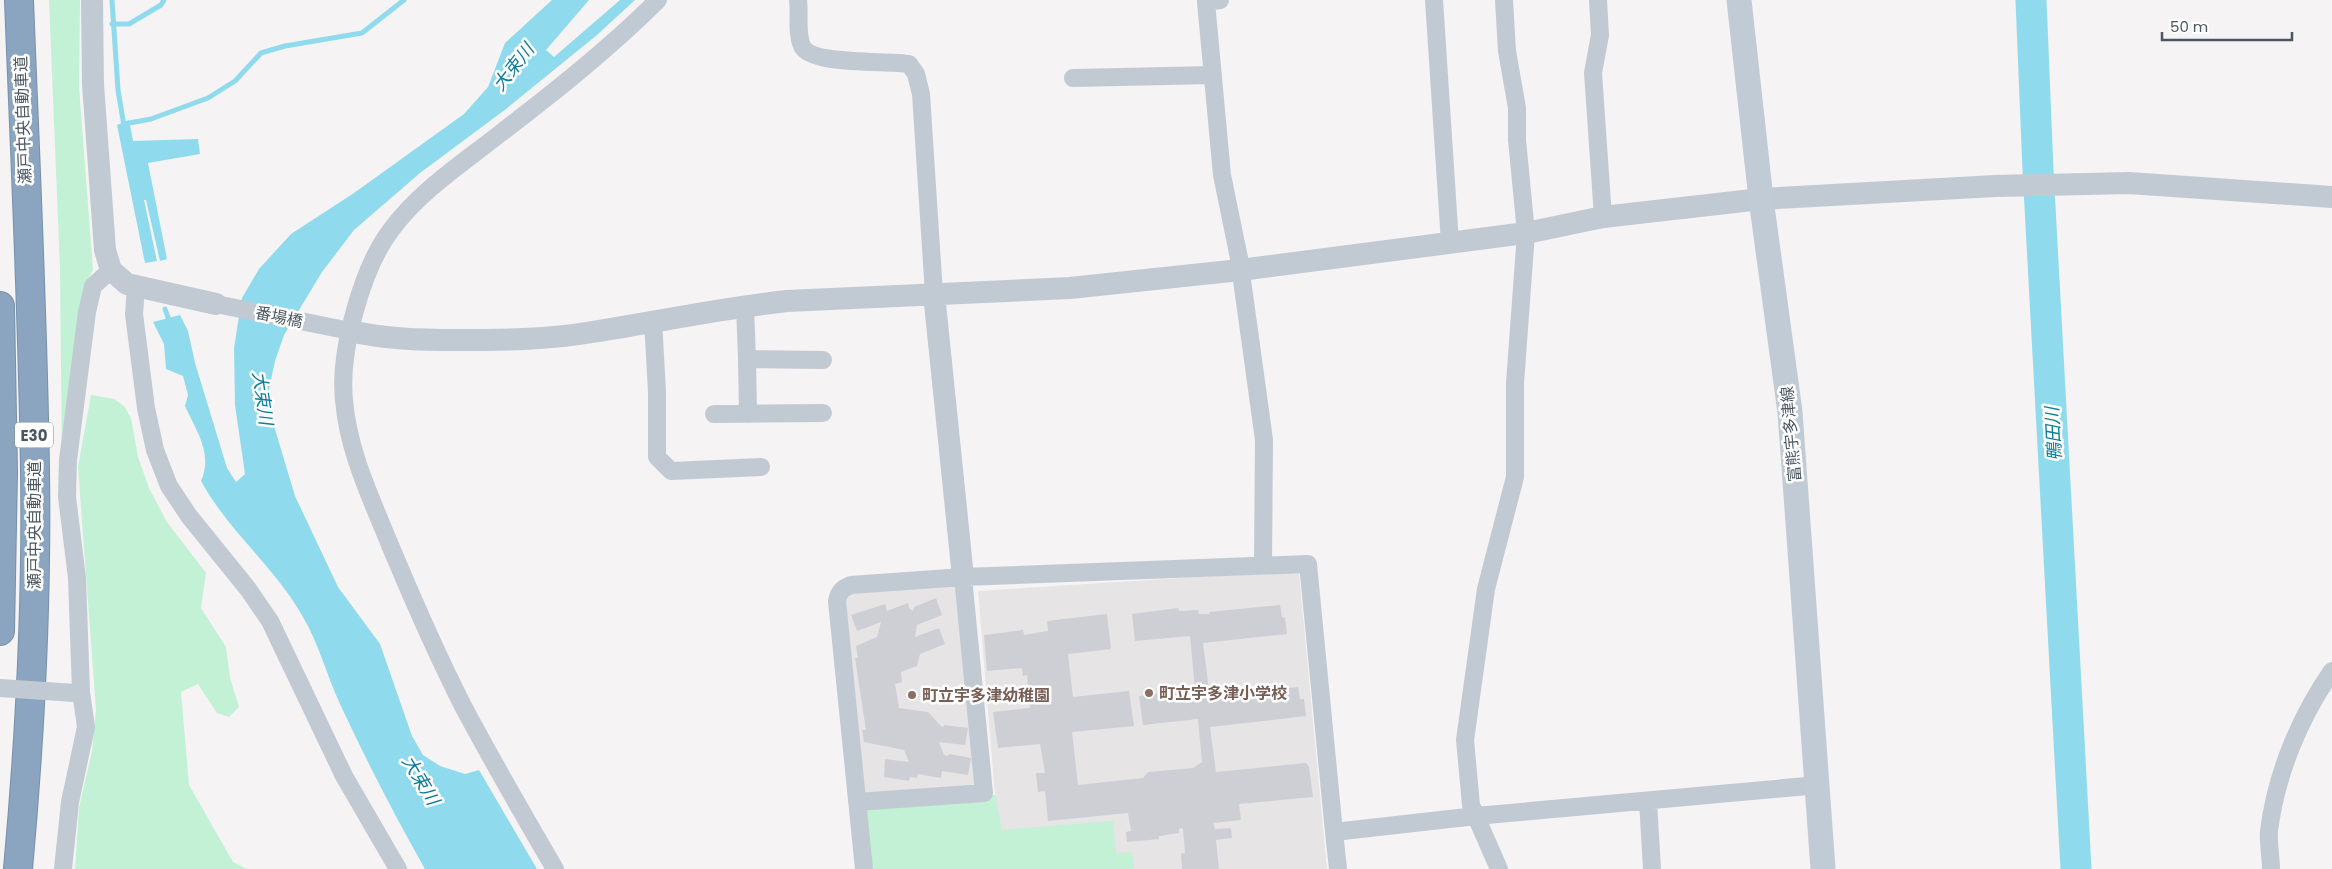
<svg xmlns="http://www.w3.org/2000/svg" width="2332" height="869" font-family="Poppins,'Noto Sans JP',sans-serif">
	<rect width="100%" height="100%" fill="#f5f3f3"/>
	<path fill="#e6e4e5" d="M1293 571 1299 574 1327 869H871L864 808 995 795 978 591Z
		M951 584 961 593 978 788 864 794 844 601 850 591Z"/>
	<path fill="#c3f1d5" d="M49 0H80L79 87 93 270 86 282 80 304 62 460 60 268Z
		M91 395 114 399 124 406 131 418 138 457 149 488 167 522 206 573 201 608 226 647 230 678 239 707 229 717 217 713 198 684 181 692 189 785 233 862 247 869H75L79 808 92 751 96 710 78 467Z
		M995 795 1002 830 1113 821 1116 853 1132 852 1134 869H871L864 808Z"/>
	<path fill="#90daee" d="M552 0H589L546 50 554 57 620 0H635L597 35 506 109 420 173 354 230 322 272 284 335 275 361 269 389 274 426 295 496 338 587 380 644 412 736 423 755 440 766 465 774 479 770 537 869H425C395 816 366 760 340 704 327 676 319 644 303 617 275 567 229 532 201 481 213 454 197 432 185 406L188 395 183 376 166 369 164 344 153 322 180 315 188 331 195 363 227 468 236 482 245 474 235 405 234 348 242 298 259 269 291 234 354 193 464 114 488 87 505 43Z
		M129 120 133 141 198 139 200 154 148 163 167 259 160 261 146 200H144L157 261 145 263 117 125Z"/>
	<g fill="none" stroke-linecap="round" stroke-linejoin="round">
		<path stroke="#90daee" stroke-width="5" d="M112 0 118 90 124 126
			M112 24H129L161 5 164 0
			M124 124 151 119 208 98 235 81 261 53 285 46 362 33 404 0
			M165 309 170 323"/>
		<path stroke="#90daee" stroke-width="31" d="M2031 0 2038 170 2076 869"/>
	</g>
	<path fill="#cdcfd5" d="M936 598 942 615 917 625 915 637 939 628 945 644 920 654 917 666 901 672 902 682 895 684 899 708 928 712 942 727 945 725 968 728 965 745 939 742 944 755 948 756 949 754 971 758 968 775 942 771 941 778 918 774 917 778 910 777 909 781 884 777 885 759 909 762 904 750 864 742 862 730H866L855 658H858L856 646 877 637 881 622 857 631 851 615 885 604 887 611 908 603 909 608 913 611 914 607Z
		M1280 605 1282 617 1285 618 1287 634 1203 643 1210 697 1298 687 1300 699H1304L1306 716 1210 727 1216 772 1306 763 1309 767 1313 797 1239 804 1241 820 1213 823 1215 829 1231 828 1232 838 1216 840 1219 869H1182L1181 854 1185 853 1183 829 1181 828 1179 829V833L1159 836V839L1127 842 1126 832 1131 831 1128 813 1048 821 1045 791 1038 792 1036 773H1045L1040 744 998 748 993 712 1030 708 1027 675 1023 676 1022 668 987 671 984 635 1023 630 1024 635 1048 631 1047 621 1107 614 1111 649 1068 654 1073 697 1129 691 1134 726 1072 732 1078 785 1143 778 1148 772 1193 768 1202 762 1198 719 1143 725 1139 696 1186 690 1187 693H1198L1195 689 1190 636 1135 641 1132 614 1178 608 1179 611 1198 610 1199 614H1210L1209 612Z"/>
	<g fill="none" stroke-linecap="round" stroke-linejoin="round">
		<defs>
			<path id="motorway" d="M0 306 3 472 0 631
				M18 869C30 737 37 604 35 472 33 315 25 157 19 0"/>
		</defs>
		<use href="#motorway" stroke="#7690ad" stroke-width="30"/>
		<path stroke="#c1cad2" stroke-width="18" d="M798 0C800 15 796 32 802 46 811 66 889 60 909 64L916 74 921 94 934 294
			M1220 0 1206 2 1222 175 1239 258 1264 440 1263 565
			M1434 0 1450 243
			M1598 0 1600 35 1593 73 1603 217
			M1073 78 1213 75
			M136 287 134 314 146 408 155 450 169 486 189 516 248 589 270 621 344 776 398 869
			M216 304 350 331
			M745 306 747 359 823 360
			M653 320 657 392V457L671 471 761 467
			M747 359 748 414
			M714 414 823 413
			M1648 801 1652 869
			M857 802 984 793 963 577
			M63 869 70 802 86 727 81 692 77 578 67 497 68 460 87 312 93 286 111 270
			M555 869C524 816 493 762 464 708 437 655 413 600 390 545 371 498 348 451 344 400 339 352 362 268 391 230 419 192 460 165 497 136 553 93 609 49 658 0
			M864 869 837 601C839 591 843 588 851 585L963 577 1308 564 1334 832
			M1338 869 1334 832 1476 816 1818 785
			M1499 869 1471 805 1465 740 1486 589 1515 477V383L1526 233 1517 140V108L1507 51 1504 0
			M2271 869C2271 857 2268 843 2269 831 2276 774 2300 717 2332 671"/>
		<path stroke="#c1cad2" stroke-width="22" d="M92 0 93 84 105 250 111 270 127 284 216 304
			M934 294 963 577
			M350 331C385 339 420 340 456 340 501 340 547 340 592 332 657 322 721 308 787 301L1070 288 1240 270 1526 233 1603 217 1761 199 1995 186 2129 183 2332 197"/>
		<path stroke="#c1cbd6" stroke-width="25" d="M1739 0 1761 199 1790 412 1823 869"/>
		<use href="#motorway" stroke="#8ba5c1" stroke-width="28"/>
		<path stroke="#c1cad2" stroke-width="18" d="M0 688 75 693"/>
	</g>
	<g fill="#8d6e63" stroke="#fff" stroke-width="2">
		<circle cx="1149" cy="693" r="5"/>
		<circle cx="912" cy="695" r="5"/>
	</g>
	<g text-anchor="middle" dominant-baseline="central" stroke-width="5" stroke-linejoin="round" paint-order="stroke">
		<rect fill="#fff" stroke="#808990" stroke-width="1" x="15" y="422.5" width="38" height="25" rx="4"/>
		<g font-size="15" font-weight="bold" fill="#4a5661">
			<text x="34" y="435">E30</text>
		</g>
		<g font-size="16" fill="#4a5661" stroke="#fff">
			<text transform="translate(23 120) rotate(-92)">瀬戸中央自動車道</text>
			<text transform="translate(279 317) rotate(12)">番場橋</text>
			<text transform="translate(1791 434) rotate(-95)">富熊宇多津線</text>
			<text transform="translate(34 525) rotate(-90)">瀬戸中央自動車道</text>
		</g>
		<g font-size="16" font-weight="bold" fill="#785e54" stroke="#fff" text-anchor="start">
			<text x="1159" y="693">町立宇多津小学校</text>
			<text x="922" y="695">町立宇多津幼稚園</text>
		</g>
		<g font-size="18" font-style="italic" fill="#0c7c9b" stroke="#fff">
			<text transform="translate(513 67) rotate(-52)">大束川</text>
			<text transform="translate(263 398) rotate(82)">大束川</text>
			<text transform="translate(2053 434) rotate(-93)">鴨田川</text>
			<text transform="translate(421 780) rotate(59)">大束川</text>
		</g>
	</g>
	<path d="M2162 32v8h130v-8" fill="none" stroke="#4a5661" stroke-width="2.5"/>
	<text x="2170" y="32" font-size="15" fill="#4a5661" stroke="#ffffff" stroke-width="4" paint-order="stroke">50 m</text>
</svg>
